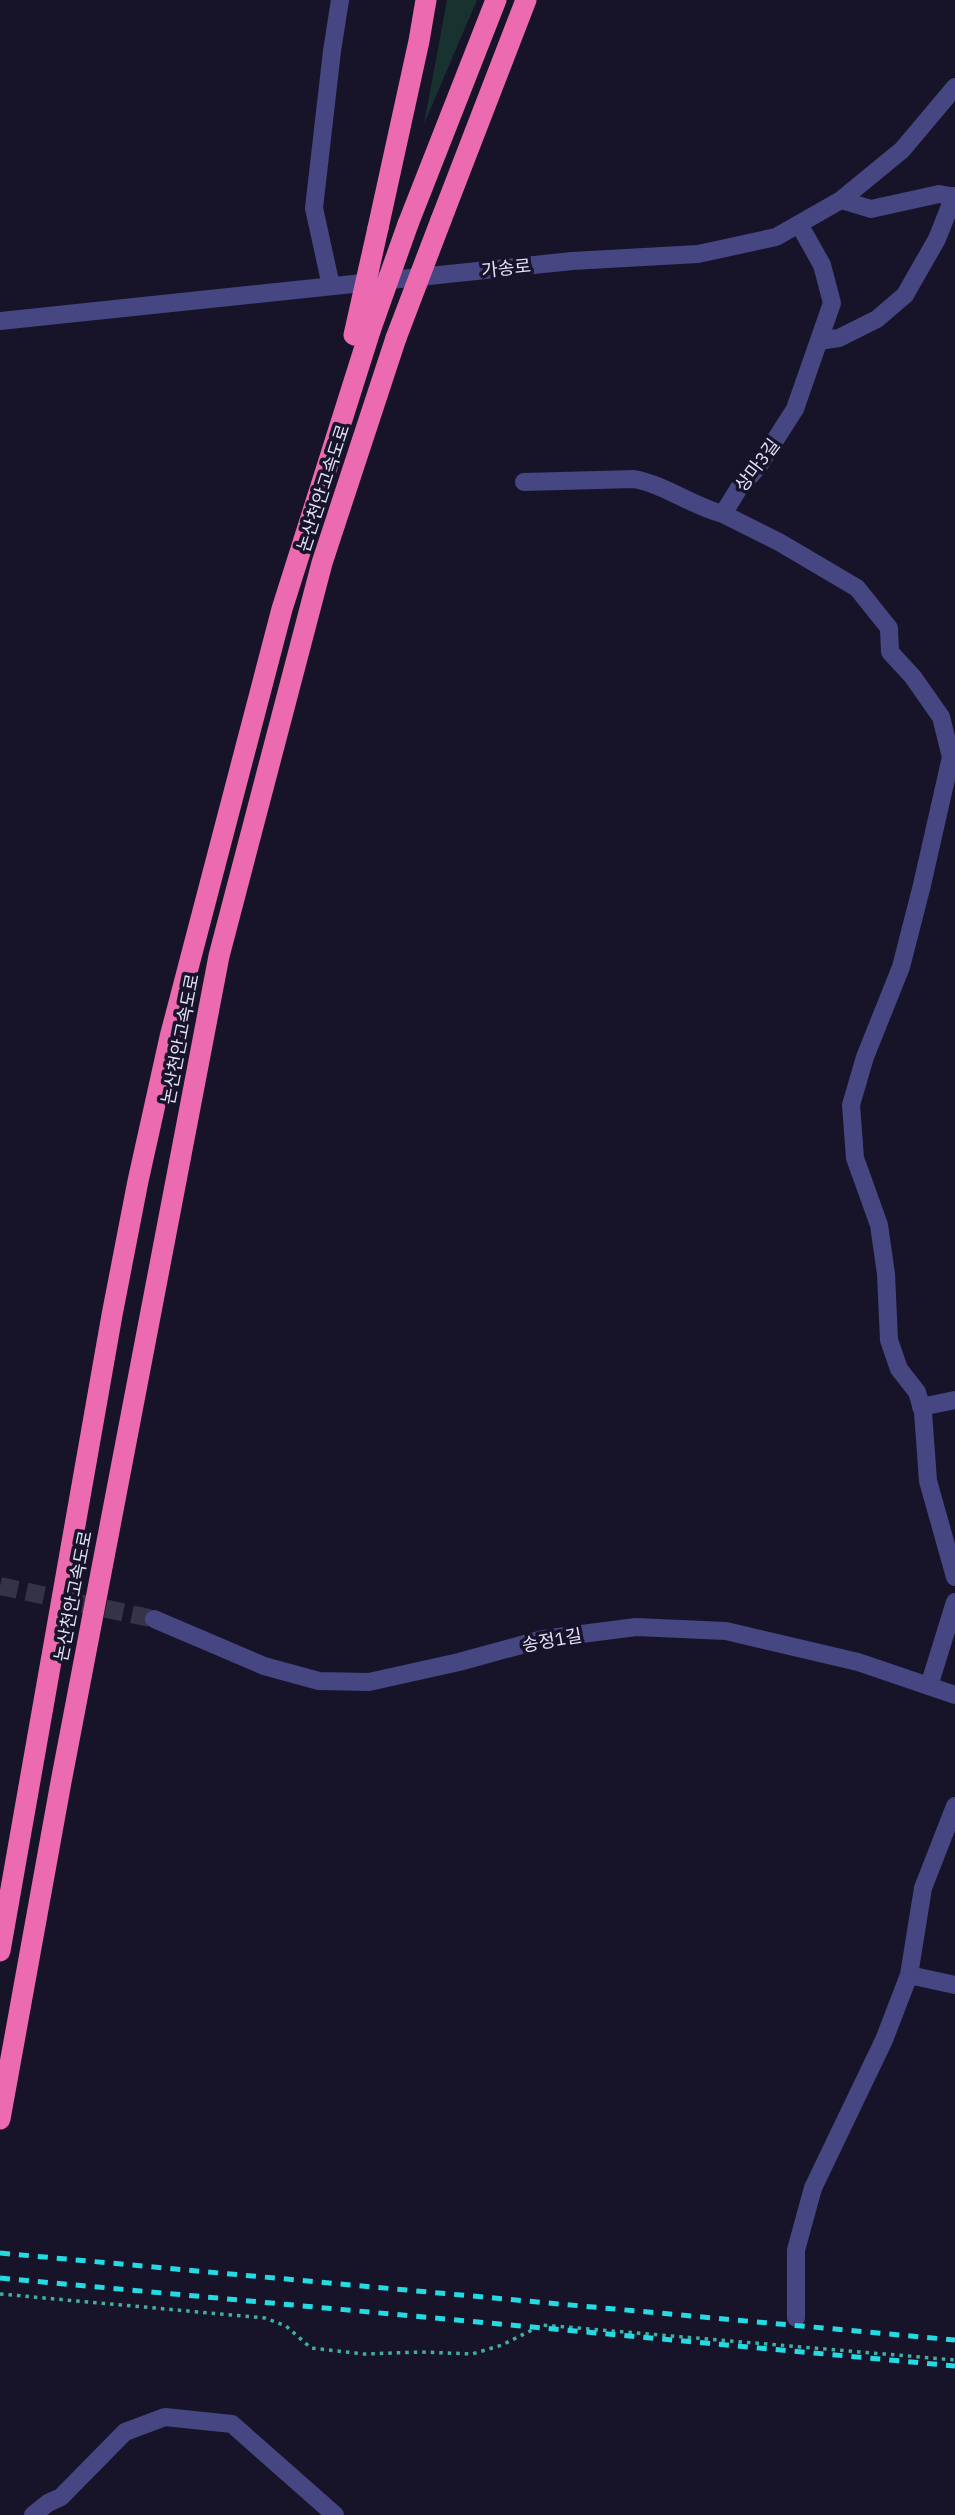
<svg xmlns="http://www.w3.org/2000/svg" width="955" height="2515" font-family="'IBM Plex Sans','Noto Sans KR',sans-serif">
	<rect width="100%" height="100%" fill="#171429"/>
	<path fill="#183230" d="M447 0H477L424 124Z"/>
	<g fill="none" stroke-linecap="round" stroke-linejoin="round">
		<path stroke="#353348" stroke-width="18" stroke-dasharray="18 9" stroke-linecap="butt" d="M0 1586 154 1619"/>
		<path stroke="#41aea2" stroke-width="3.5" stroke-dasharray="3.5 5" stroke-linecap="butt" d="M0 2294 265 2318 286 2326 311 2348 364 2354 422 2352 472 2354 502 2345 542 2325 955 2360"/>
		<path stroke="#454682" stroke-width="18" d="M841 200 871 209 939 194 955 197
			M331 286 314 208 332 51 340 0
			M0 321 572 261 698 254 776 237 841 200 902 150 955 87
			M819 341 839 338 877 319 905 295 937 239 954 196
			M524 482 634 479C666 485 692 506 723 514L739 488 758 467 795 409 832 303 822 265 799 224
			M723 514 779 542 857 588 889 628 890 652 913 677 941 717 951 757 922 885 901 967 865 1057 851 1105 855 1158 879 1225 886 1274 889 1340 899 1369 917 1392 923 1412 928 1481 955 1577
			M921 1407 955 1400
			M154 1619 264 1666 319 1681 369 1682 459 1662 543 1639 636 1627 726 1631 858 1662 955 1695
			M929 1686 955 1602
			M909 1975 955 1985
			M796 2318V2250L813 2188 884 2040 909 1975 923 1888 955 1806
			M33 2515 48 2503 61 2497 125 2432 165 2417 232 2424 335 2515"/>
		<path stroke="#ec6aaf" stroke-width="21" d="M441 220 526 0
			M408 224 496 0
			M378 228 419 41 426 0
			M0 1951 112 1315 138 1181 170 1037 282 609 370 331
			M0 2119 61 1782 219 956 322 563 396 338"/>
		<path stroke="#24dae3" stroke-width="5" stroke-dasharray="10 9" stroke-linecap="butt" d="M0 2253 955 2340
			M0 2278 955 2366"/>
		<path stroke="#ec6aaf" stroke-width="21" d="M370 331 408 224
			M354 335 378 228
			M396 338 441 220"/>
	</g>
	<g text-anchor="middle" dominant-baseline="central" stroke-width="7" stroke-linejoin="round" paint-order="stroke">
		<g font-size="18" fill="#e2e0fb" stroke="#171429">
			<text transform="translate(506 268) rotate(-6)">가송로</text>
			<text transform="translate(757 465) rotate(-53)">상마3길</text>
			<text transform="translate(323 488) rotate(-72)">논산천안고속도로</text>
			<text transform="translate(180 1039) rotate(-79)">논산천안고속도로</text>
			<text transform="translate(73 1596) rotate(-79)">논산천안고속도로</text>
			<text transform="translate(552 1640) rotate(-10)">송정1길</text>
		</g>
	</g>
</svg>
